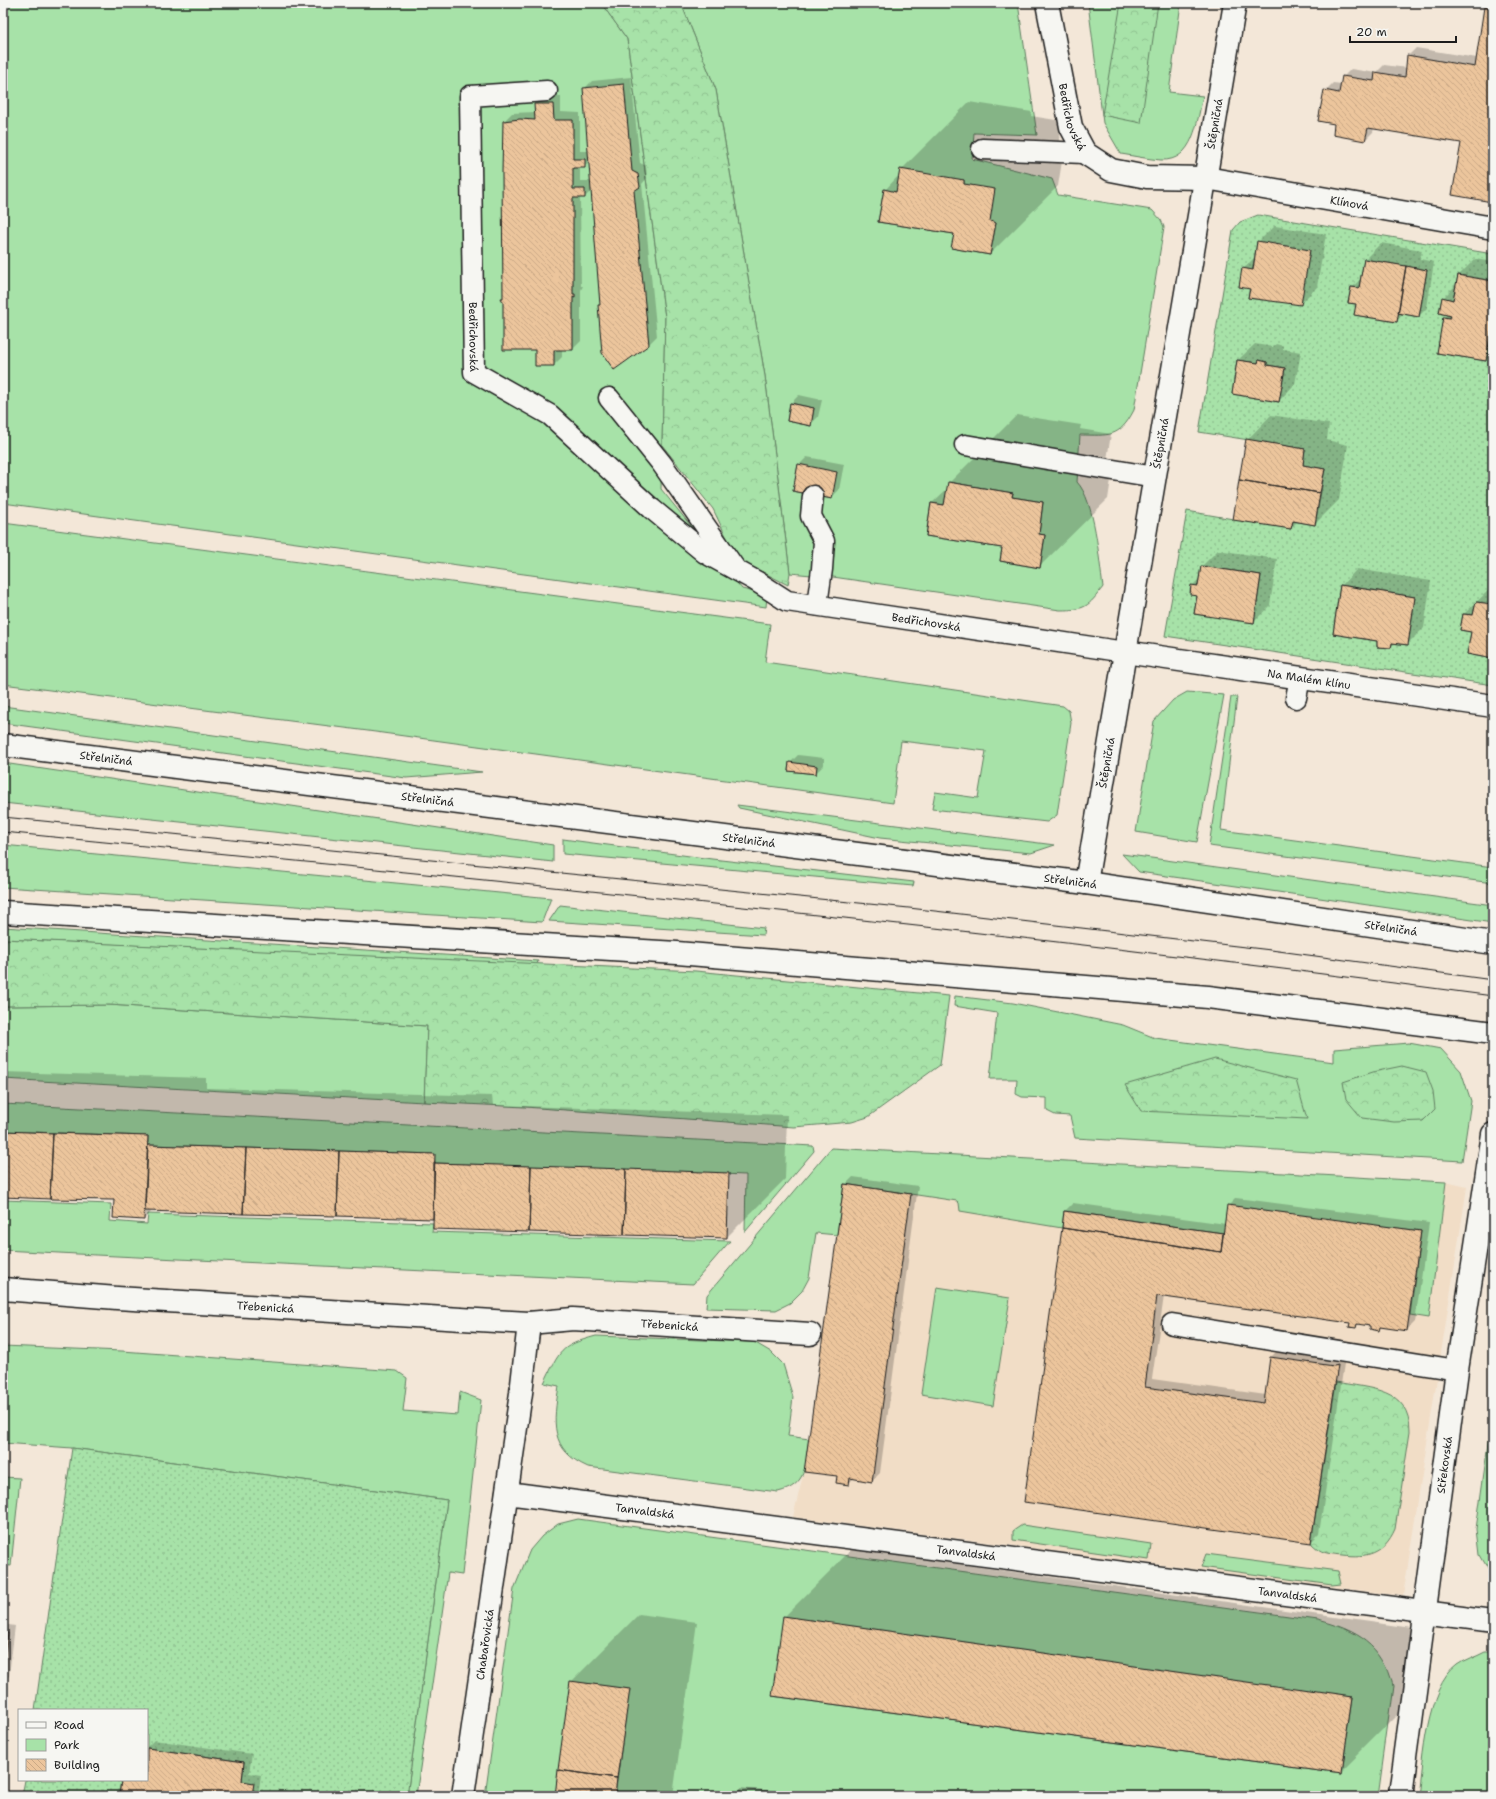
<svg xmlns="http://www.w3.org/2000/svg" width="1496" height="1799" font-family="'Shantell Sans',sans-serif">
	<defs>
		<pattern id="forest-crowns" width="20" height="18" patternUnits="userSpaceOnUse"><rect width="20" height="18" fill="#a7e2a8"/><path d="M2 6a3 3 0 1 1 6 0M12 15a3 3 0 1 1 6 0" fill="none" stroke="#8fc190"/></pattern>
		<pattern id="garden-dots" width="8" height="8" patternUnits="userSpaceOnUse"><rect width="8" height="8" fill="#a7e2a8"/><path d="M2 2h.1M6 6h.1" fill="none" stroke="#8fc190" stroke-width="1.8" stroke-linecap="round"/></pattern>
		<pattern id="building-back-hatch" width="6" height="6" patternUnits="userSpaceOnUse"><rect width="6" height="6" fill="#ecc59c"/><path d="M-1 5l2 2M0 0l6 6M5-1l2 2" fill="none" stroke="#caa986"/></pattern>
	</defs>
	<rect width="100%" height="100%" fill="#f3e7d8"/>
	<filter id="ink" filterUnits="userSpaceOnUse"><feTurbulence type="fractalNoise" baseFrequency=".025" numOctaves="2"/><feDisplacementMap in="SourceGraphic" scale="8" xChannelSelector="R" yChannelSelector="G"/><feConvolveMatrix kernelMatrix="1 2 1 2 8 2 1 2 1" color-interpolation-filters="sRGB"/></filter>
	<g filter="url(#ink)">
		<path fill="#f1ddc6" d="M831 1148 1446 1182 1467 1187 1403 1596 793 1517 804 1471 844 1184Z"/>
		<path fill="#a7e2a8" stroke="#627f62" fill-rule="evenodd" d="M3 3H601L627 39 665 317 661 489 742 589 767 595 766 607 3 503Z
			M681 3H1018L1037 135 974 133 972 159 1052 179 1058 195 1152 210 1161 220 1164 227 1134 410C1119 439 1109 435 1080 435L1077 482C1095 501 1099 560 1103 587 1088 607 1085 610 1060 610L833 577 790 573 765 376 716 90ZM964 180V184L990 221 996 223 990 255 952 248 954 234 878 222 884 190 896 192ZM790 403 814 408 811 426 787 421ZM798 465 832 499 793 491ZM949 482 1013 493 1012 497 1043 502 1039 534 1045 535 1040 568 1000 561 1002 548 926 536 931 503 944 505Z
			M1088 3H1181L1169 92 1203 96C1197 120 1194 162 1161 160 1148 159 1134 156 1121 154L1103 123Z
			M3 523 770 624 765 662 1063 706 1069 711 1071 723 1057 815 1047 822 932 809 935 792 978 798 986 751 901 741 893 803 368 731 3 684ZM789 763 816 766V774L788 771Z
			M1187 692 1224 695 1197 842 1136 832 1154 721 1173 700Z
			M1231 697H1237L1221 830 1493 867V883L1209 846Z
			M3 706 482 772 406 778 3 723Z
			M3 763 553 845V862L3 803Z
			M737 805 1055 845 1031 853 880 838 739 808Z
			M563 839 712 859 914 882 913 886 563 854Z
			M3 845 551 898 542 922 3 887Z
			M1122 854 1493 905V923L1139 872Z
			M560 905 764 928 763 935 549 921Z
			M3 927 538 961 537 965 3 939Z
			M955 996 1013 1003 1123 1025 1155 1038 1334 1062V1049L1409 1043 1441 1049 1461 1071 1471 1101 1462 1161 1075 1138 1070 1116 1055 1115 1047 1111V1098L1022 1097 1016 1094 1017 1079H990L997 1013 954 1006Z
			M109 1005 427 1026 424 1102 3 1079V1006Z
			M3 1104 813 1146 814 1151 745 1232 746 1175 435 1163 434 1154 148 1145V1136L3 1131Z
			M831 1148 1446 1182 1429 1318 1410 1315 1421 1231 1356 1223 1223 1233 1064 1211 1062 1228 960 1211 959 1203 957 1201 844 1184 837 1235 816 1233 809 1278 802 1291 790 1303 776 1310 706 1308 707 1295Z
			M3 1200 111 1204 110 1221 147 1224 148 1214 433 1223 432 1232 730 1241 693 1284 96 1255 3 1250Z
			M937 1287 1010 1298 993 1406 921 1394Z
			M596 1336 754 1342 771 1352 783 1364 793 1397 788 1436 809 1439C805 1465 808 1485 778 1492L588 1467C549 1450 553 1422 559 1386L544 1383C560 1351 559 1346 596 1336Z
			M3 1346 122 1351 397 1371 407 1378 403 1411 458 1415 460 1392 481 1400 462 1575 448 1573 416 1796H407L447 1500 72 1448 3 1443Z
			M1493 1409V1579L1479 1555 1476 1529Z
			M3 1477 20 1478 11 1566 3 1565Z
			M578 1519 1318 1620C1357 1630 1384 1645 1393 1686L1378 1796H615L629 1690 555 1796H485L514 1589 530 1550 542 1536 558 1524ZM772 1696 1352 1697 1341 1773Z
			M1022 1525 1151 1544 1149 1560 1013 1540V1531Z
			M1206 1554 1338 1571 1341 1584 1332 1585 1201 1567Z
			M1485 1651H1493V1796H1418C1423 1760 1426 1688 1457 1665 1465 1659 1476 1656 1485 1651Z"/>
		<path fill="url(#forest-crowns)" stroke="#627f62" d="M601 3H681L716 90 765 376 790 573 788 585 737 559 713 509 662 445 665 317 627 39Z
			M1121 3H1158L1141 123 1102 115Z
			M3 939 696 971 949 996 940 1065 868 1117 852 1122 794 1127 525 1107 424 1102 427 1026 109 1005 3 1006Z
			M1215 1059 1296 1080 1307 1119 1141 1111 1125 1085Z
			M1402 1066 1426 1072 1433 1091 1435 1109 1423 1121 1394 1122 1362 1118 1346 1099 1343 1082 1373 1072Z
			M1336 1382C1370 1389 1410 1387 1410 1432L1395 1529C1384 1554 1367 1558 1342 1555 1326 1553 1322 1554 1311 1543Z
			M741 1789 845 1796H740Z"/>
		<path fill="url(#garden-dots)" stroke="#627f62" fill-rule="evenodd" d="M1258 215 1493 254V281L1458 275 1453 300 1442 298 1439 313 1451 316 1450 318 1443 317 1438 353 1486 361 1491 332 1493 333V604L1476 602 1473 615 1463 614 1460 630 1471 632 1467 654 1493 659V685L1165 636 1187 511 1291 529 1293 521 1315 525 1325 469 1303 465 1305 449 1199 432 1233 230 1240 222ZM1257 242 1263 299V300L1248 298ZM1364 259 1427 270 1419 317 1398 313 1397 322 1355 315 1356 304 1348 303 1351 287 1359 288ZM1237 360 1258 363 1259 360 1267 362V365L1285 368 1279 402 1232 394ZM1201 566 1261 575 1254 623 1194 614 1197 596 1190 594 1191 586H1198ZM1340 585 1415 597 1408 645 1392 643 1391 648 1377 647V641L1333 634Z
			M72 1448 447 1500 407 1796H252L242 1781 244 1762 147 1748V1710H35Z
			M25 1780H121L119 1796H22Z"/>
		<path fill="#0003" fill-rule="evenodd" d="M1489 3H1493L1492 201 1453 194 1462 142 1374 128 1373 132 1365 140 1336 124 1325 91 1333 83 1342 84 1343 77 1351 69 1376 73 1384 65 1407 68 1408 56 1416 48 1477 58 1485 7Z
			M631 77 640 163 646 166 647 178 642 184 657 336 649 344 599 306 601 304 592 190 585 197H580L581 286H583L581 290V341L573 349H562V357L554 365 536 349 504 297V121L512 113 535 112V104L543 96H561V112L580 113V151H589L584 89 592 81ZM590 162 591 181H580V167H584Z
			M969 102 1032 112 1031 116 1062 121 1057 153 1063 155 1058 186 990 254 885 190 900 174 901 170Z
			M1275 226 1326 234 1317 287 1301 303 1251 288 1243 269 1256 256 1258 242Z
			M1381 243 1422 250 1420 259 1434 262 1427 308 1419 316 1404 313 1397 321 1357 303 1352 288 1362 277 1365 259Z
			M1475 259 1493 262V353L1486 360 1444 317 1448 314 1443 298 1457 284 1459 275Z
			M1255 344 1273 347 1276 344 1283 346V349L1301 352 1295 384 1279 401 1238 360Z
			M799 395 822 400 818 417 810 425 788 421 791 403Z
			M1017 415 1081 425 1080 429 1111 434 1106 466 1113 467 1108 499 1039 567 1003 548 932 503 949 487V483Z
			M1271 415 1329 424 1327 440 1348 445 1339 500 1315 524 1298 521 1291 528 1247 440Z
			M807 457 844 464 839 490 831 498 799 465Z
			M1218 550 1277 559 1270 605 1254 622 1198 595 1192 586 1200 578 1202 566Z
			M1357 569 1431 581 1424 628 1407 644 1396 642 1391 647 1378 640 1341 586Z
			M1493 586V603L1485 602 1483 604 1493 606V657L1472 631 1464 614Z
			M798 755 824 758V765L816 773 790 763Z
			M3 1072 206 1078V1088L492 1096 493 1105 787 1115 785 1179 727 1237 434 1218 153 1210 144 1219 115 1199 3 1196Z
			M853 1177 918 1186 880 1473 872 1481 854 1478 848 1484 845 1185Z
			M1236 1198 1429 1223 1415 1322 1407 1330 1382 1326 1379 1330 1372 1325 1359 1323 1356 1327 1351 1322 1164 1296 1152 1379 1266 1395 1271 1357 1279 1349 1345 1357 1319 1534 1311 1542 1025 1502 1065 1211 1073 1203 1226 1224 1228 1206Z
			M852 1549 1419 1629 1409 1704 1341 1772 784 1617Z
			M639 1614 697 1622 673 1796H556L571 1682Z
			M3 1624 15 1626 9 1676 3 1682Z
			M154 1740 252 1754 249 1773 261 1775 258 1796H120L122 1780H147V1747Z"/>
		<path fill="url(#building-back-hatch)" stroke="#1c1c1c" d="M1484 7 1493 8 1492 202 1452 195 1461 143 1368 128 1365 141 1333 135 1334 124 1318 121 1324 90 1339 93 1342 76 1374 81 1375 72 1405 77 1407 55 1475 67Z
			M624 84 632 171 638 174 640 187 634 191 649 345 614 370 602 353 598 305H600L583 88Z
			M534 104H553L554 120H573V159H585V168H573V189H585V198H573V294H575V298L573 297V350H554V366H535V350H503V302L501 298H503L502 173 503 121 520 119 535 120Z
			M900 169 964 180V184L995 189 990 221 996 223 990 255 951 248 954 234 878 222 884 189 896 192Z
			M1257 241 1310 250 1301 305 1248 298 1250 289 1239 287 1242 268 1253 270Z
			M1364 259 1406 266 1397 322 1354 315 1356 304 1348 303 1351 287 1359 288Z
			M1406 266 1427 270 1419 317 1398 313Z
			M1458 275 1493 281V333L1491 332 1486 361 1437 353 1443 317 1450 318 1451 316 1439 313 1442 297 1453 300Z
			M1237 360 1258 363 1259 360 1267 362V365L1285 368 1279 402 1232 394Z
			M790 403 814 408 811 426 787 421Z
			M1246 439 1305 449 1303 465 1325 469 1320 493 1239 480Z
			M798 464 837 472 832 499 793 491Z
			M1239 480 1320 493 1315 525 1293 521 1291 529 1233 520Z
			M948 482 1013 493 1012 497 1043 502 1039 534 1045 535 1040 568 1000 561 1002 548 926 536 931 503 944 505Z
			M1201 566 1261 575 1254 623 1194 614 1197 596 1190 595 1191 585 1198 586Z
			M1340 585 1415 597 1408 645 1392 643 1391 648 1377 647V641L1333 634Z
			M1476 602 1493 604V659L1467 654 1471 632 1460 630 1463 614 1473 615Z
			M789 762 817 766 816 774 788 771Z
			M3 1131 53 1133 50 1199 3 1197Z
			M53 1133 148 1136 144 1220 113 1218 114 1200 50 1199Z
			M148 1145 246 1148 243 1214 145 1211Z
			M246 1148 339 1151 337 1216 243 1214Z
			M339 1151 435 1154 433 1219 337 1216Z
			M434 1163 531 1166 529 1232 433 1229Z
			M531 1166 626 1169 624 1235 529 1232Z
			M626 1169 729 1173 727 1238 624 1235Z
			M844 1184 911 1194 872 1482 850 1478 849 1485 836 1483 837 1476 804 1472Z
			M1227 1205 1421 1231 1407 1331 1380 1327 1379 1331 1370 1329V1326L1357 1324 1356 1328 1349 1327 1350 1323 1157 1296 1145 1387 1264 1403 1270 1357 1334 1366 1338 1365 1311 1543 1024 1502 1062 1228 1221 1252Z
			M1064 1211 1223 1233 1221 1252 1062 1228Z
			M783 1616 1352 1697 1341 1773 772 1696Z
			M3 1633H8L3 1670Z
			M570 1681 630 1689 617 1778 558 1770Z
			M147 1748 244 1762 242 1781 254 1783 252 1796H119L121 1780H147Z
			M558 1770 617 1778 615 1796H555Z"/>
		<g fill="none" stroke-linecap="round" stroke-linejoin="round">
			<defs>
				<g id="lane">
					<path id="s1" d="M547 91 470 96 474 372 550 415 652 509 705 553 756 581 787 601 1125 652"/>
					<path d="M982 149 1085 153"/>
					<path d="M609 398 662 464 734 567"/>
					<path d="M965 445 1155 477"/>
					<path d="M813 496 811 516 824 541 822 569 817 605"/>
					<path d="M1296 698 1300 678"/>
					<path d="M1172 1324 1457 1370"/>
				</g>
				<g id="street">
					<path id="s2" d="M1047 3 1071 127 1085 153 1111 170 1147 177 1206 178 1493 228"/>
					<path id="s3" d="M1125 652 1493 706"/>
					<path id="s4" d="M1086 883 1235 3"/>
					<path id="s5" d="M3 1289 117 1298 529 1323 573 1319 810 1334"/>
					<path id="s6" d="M507 1493 1493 1621"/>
					<path id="s7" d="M463 1796 521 1393 529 1323"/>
					<path id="s8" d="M1400 1796 1457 1370 1493 1134"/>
				</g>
				<g id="secondary">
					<path id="s9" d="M3 745 1086 883 1493 943"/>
					<path d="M3 912 677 953 1208 997 1493 1033"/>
				</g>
			</defs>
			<use href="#lane" stroke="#1c1c1c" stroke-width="23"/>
			<use href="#street" stroke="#1c1c1c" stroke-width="25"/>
			<use href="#secondary" stroke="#1c1c1c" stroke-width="25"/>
			<use href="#lane" stroke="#f6f6f2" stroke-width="20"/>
			<use href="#street" stroke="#f6f6f2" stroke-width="22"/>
			<use href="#secondary" stroke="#f6f6f2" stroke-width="22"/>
			<path stroke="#1c1c1c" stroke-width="1" d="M3 817 909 908 1271 950 1493 980
				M3 832C500 881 998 930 1493 996"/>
		</g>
	</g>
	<g text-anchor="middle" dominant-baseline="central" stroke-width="3.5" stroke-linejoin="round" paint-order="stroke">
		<g font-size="11" fill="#1c1c1c" stroke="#f6f6f2">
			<text stroke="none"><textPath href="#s2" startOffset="117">Bedřichovská</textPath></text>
			<text stroke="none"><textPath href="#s4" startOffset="770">Štěpničná</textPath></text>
			<text stroke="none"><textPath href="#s2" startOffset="428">Klínová</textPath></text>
			<text stroke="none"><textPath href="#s1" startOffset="318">Bedřichovská</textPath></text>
			<text stroke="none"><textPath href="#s4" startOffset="446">Štěpničná</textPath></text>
			<text stroke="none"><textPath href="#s1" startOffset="884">Bedřichovská</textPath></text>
			<text stroke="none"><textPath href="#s3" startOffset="186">Na Malém klínu</textPath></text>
			<text stroke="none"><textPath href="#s9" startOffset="104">Střelničná</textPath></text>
			<text stroke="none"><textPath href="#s4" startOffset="122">Štěpničná</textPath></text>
			<text stroke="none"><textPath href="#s9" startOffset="428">Střelničná</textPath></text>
			<text stroke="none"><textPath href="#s9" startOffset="752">Střelničná</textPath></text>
			<text stroke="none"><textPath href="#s9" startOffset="1076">Střelničná</textPath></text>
			<text stroke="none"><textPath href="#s9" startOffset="1400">Střelničná</textPath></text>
			<text stroke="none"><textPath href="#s5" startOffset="263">Třebenická</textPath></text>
			<text stroke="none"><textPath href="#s5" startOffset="668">Třebenická</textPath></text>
			<text stroke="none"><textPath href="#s8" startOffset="334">Střekovská</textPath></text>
			<text stroke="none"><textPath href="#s6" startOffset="139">Tanvaldská</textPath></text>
			<text stroke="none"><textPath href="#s6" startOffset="463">Tanvaldská</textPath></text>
			<text stroke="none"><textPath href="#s6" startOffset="787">Tanvaldská</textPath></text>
			<text stroke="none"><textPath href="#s7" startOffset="153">Chabařovická</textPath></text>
		</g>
	</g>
	<rect width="1496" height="1799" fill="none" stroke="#f6f6f2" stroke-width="16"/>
	<rect x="8" y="8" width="1480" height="1783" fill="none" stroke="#1c1c1c" stroke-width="1.5" filter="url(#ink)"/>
	<rect x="18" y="1709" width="130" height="72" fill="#f6f6f2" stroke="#9f9f9c"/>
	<rect x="26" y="1722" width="20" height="6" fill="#f6f6f2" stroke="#9f9f9c"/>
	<text x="54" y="1729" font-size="12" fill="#1c1c1c">Road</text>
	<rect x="26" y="1739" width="20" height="12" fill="#a7e2a8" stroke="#9f9f9c"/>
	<text x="54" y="1749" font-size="12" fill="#1c1c1c">Park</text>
	<rect x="26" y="1759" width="20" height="12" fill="url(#building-back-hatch)" stroke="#9f9f9c"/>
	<text x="54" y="1769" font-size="12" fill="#1c1c1c">Building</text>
	<path d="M1350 36v6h106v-6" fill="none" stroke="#1c1c1c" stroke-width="2"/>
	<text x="1356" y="36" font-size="12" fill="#1c1c1c" stroke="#f6f6f2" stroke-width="3" paint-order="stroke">20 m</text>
</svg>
